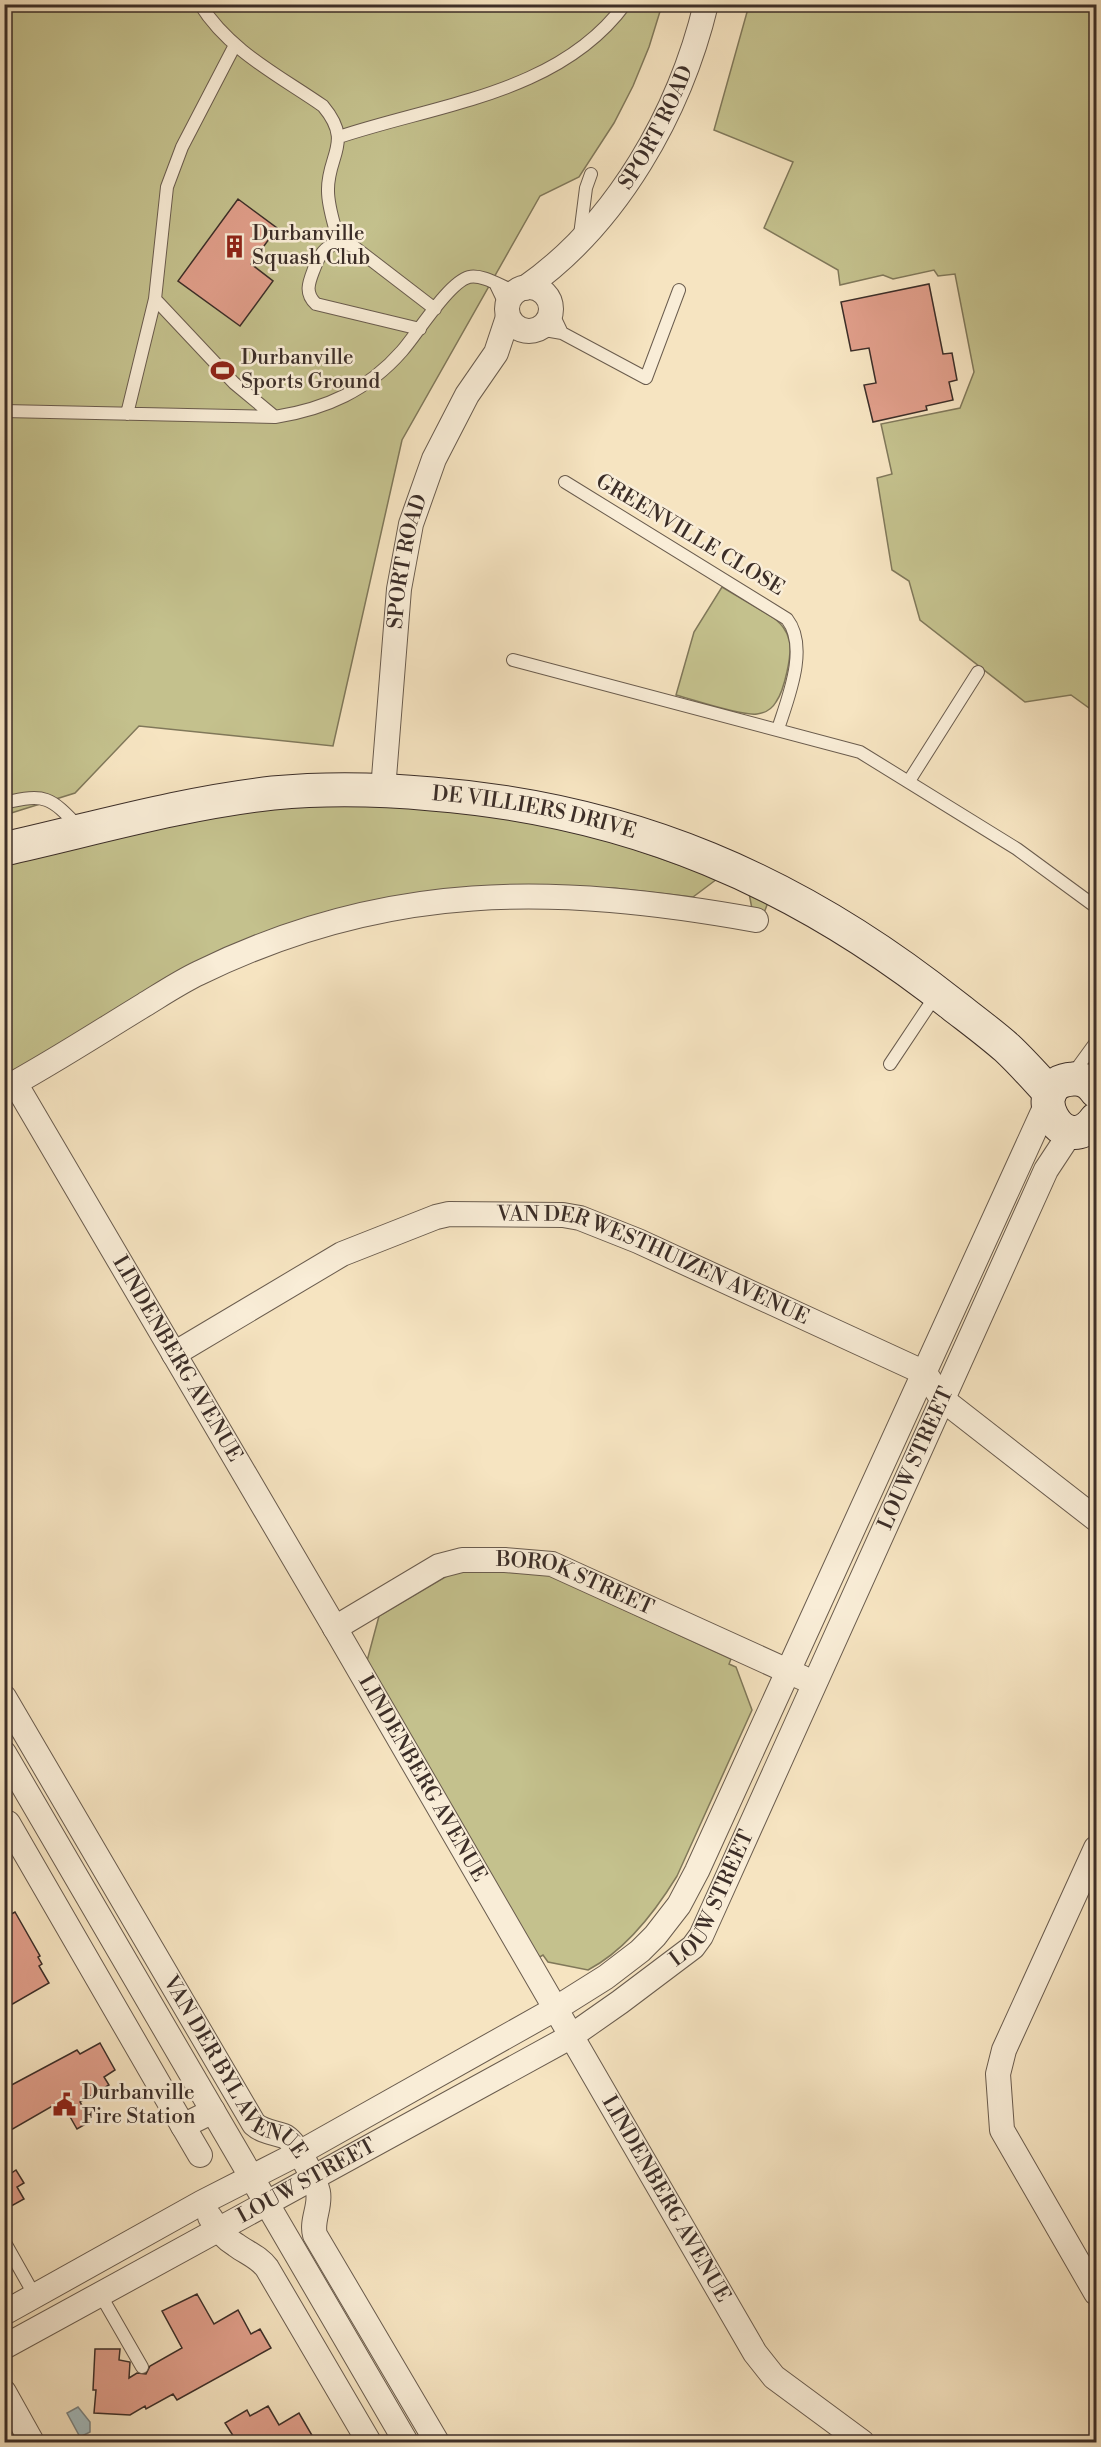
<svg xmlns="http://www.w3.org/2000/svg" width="1101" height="2447" font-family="'Libre Bodoni',serif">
	<rect width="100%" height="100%" fill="#f6e4c1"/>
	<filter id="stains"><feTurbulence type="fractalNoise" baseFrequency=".00333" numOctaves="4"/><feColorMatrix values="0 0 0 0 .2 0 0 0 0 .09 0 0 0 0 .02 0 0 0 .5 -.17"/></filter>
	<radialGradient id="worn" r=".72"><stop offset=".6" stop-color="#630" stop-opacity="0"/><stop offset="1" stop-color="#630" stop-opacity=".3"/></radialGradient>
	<path fill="#c4c18d" stroke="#80785a" stroke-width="1.5" d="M5 5H662L649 47 633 86 614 123 579 177 540 196 402 440 333 746 139 726 75 793 5 815Z
		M749 5H1096V713L1071 695 1025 702 920 620 909 581 892 570 877 478 892 474 881 424 960 408 974 372 955 274 938 276 934 270 893 279 883 275 840 285 838 270 764 228 793 162 714 130Z
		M722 587 774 618C781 624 787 630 789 640 793 653 784 691 776 702 772 709 765 713 757 714 741 716 695 700 676 695L694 632Z
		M319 801 549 819 770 897 764 913 752 909 749 893 717 879 693 897 614 888 502 887 381 899 5 1078 4 863 183 820Z
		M457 1570 547 1574 731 1659 729 1664 736 1667 752 1710 677 1876C655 1912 626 1950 588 1970L548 1962 543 1955 538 1958 367 1661 379 1616Z"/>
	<path fill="#a3bbbe" stroke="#7a8382" stroke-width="1.5" d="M78 2407 90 2422V2432L80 2437 67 2413Z"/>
	<path fill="#e09e8a" stroke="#3c2e28" stroke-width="1.5" d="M238 199 277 228 251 264 273 281 240 326 178 281Z
		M929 284 943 354 952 353 957 380 949 382 953 400 926 406 927 410 873 422 864 385 876 383 869 348 851 351 841 302Z
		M15 1912 40 1956 38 1957 42 1964 39 1966 49 1983 4 2009V1918Z
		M100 2043 115 2070 104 2077 109 2085 80 2102 91 2121 77 2129 61 2101 4 2134V2089L77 2050 80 2054Z
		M4 2164 10 2174 16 2170 24 2183 17 2187 24 2199 4 2210Z
		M197 2294 214 2324 238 2310 251 2334 260 2329 271 2348 177 2400 173 2394 146 2409 145 2406 130 2415 94 2413 96 2390H93L95 2349H120L119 2360 130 2362 129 2378 137 2373 146 2374 150 2366 182 2348 162 2311Z
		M268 2406 279 2425 299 2413 313 2437 304 2442H237L225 2423 247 2410 250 2416Z"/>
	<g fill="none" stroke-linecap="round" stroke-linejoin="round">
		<defs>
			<path id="lane" d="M200 4C229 51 280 76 323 106 354 143 327 155 328 191 328 208 335 226 339 243
				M339 137C437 104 559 94 625 4
				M580 235 586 188 591 174
				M496 285 507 308
				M155 299 234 383 275 417
				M552 312 562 333
				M420 329 316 304C304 293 309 282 314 269 321 250 331 238 353 246L435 309
				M539 329 562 333 646 378 679 290
				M4 411 275 417C326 409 368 390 402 351 417 334 449 282 469 277 483 274 502 287 516 292
				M127 414 155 299 167 187 182 147 235 45
				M565 482 787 619C809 647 788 698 778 729
				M513 660 860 752 1017 849 1096 907
				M909 781 978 672
				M4 803C46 793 50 797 79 827
				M890 1064 936 995
				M1072 1075 1096 1042
				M1094 1085 1096 1062
				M4 2241 35 2296
				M100 2294 142 2367"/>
			<g id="street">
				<circle cx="529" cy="309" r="22"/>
				<path id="s1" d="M525 288C617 224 680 112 706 4"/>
				<path id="s2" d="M383 790 399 589 411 524 434 459 467 395 496 353 508 317"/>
				<path id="s3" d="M15 1083 335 1628 755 2353 774 2377 862 2442"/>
				<path d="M4 1089C52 1063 98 1033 144 1005 162 994 180 982 199 973 387 881 555 884 756 920"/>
				<path id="s4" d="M174 1354 342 1254 436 1217 449 1214 563 1215 580 1218 638 1241 925 1373 942 1399 1096 1519"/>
				<path id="s5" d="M335 1628 439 1566 462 1560H505L552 1564 803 1678"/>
				<path id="s6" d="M4 1697 254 2124C263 2132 273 2132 284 2136 296 2141 315 2179 318 2192 321 2206 311 2221 315 2235L437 2442"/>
				<path d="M4 1753 406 2442"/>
				<path d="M8 1823 183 2126 213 2111"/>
				<path d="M1096 1848 1004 2050 998 2074 1002 2130 1096 2293"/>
				<path d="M183 2126 200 2155"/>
				<path d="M210 2217C217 2229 224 2238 236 2245 247 2253 259 2257 267 2268L369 2442"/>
				<path d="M4 2313 201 2203 299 2153 555 2009 606 1977 640 1951 655 1936 679 1905 697 1871 1047 1103"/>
				<path id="s7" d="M4 2347 570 2037 620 2002 693 1947 701 1936 1046 1170 1071 1132"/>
				<path d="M4 2392 32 2442"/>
			</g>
			<g id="secondary">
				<path id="s8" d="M4 849C93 829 182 803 273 793 326 788 379 789 432 794 632 810 797 881 953 1005 971 1019 990 1033 1007 1048 1022 1062 1036 1078 1050 1093"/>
				<path d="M1096 1091C1091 1083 1083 1078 1073 1079 1020 1082 1063 1164 1096 1119"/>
			</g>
		</defs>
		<use href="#lane" stroke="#6a5c4e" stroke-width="14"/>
		<use href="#street" stroke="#6a5c4e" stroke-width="26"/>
		<use href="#secondary" stroke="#3c2e28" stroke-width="35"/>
		<use href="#lane" stroke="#f9edd7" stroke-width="12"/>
		<use href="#street" stroke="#f9edd7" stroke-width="24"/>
		<use href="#secondary" stroke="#f9edd7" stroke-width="33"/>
	</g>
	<defs>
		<symbol id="building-bare" viewBox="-9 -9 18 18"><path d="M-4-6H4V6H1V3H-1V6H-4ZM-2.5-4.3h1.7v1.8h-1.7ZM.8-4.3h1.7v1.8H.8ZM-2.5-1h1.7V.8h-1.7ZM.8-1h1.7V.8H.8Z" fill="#8f2418" stroke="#f9edd7" stroke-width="2.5" paint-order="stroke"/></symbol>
		<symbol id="stadium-bare" viewBox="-9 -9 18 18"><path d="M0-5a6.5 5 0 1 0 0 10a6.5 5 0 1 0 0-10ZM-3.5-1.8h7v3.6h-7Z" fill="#8f2418" stroke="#f9edd7" stroke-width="2.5" paint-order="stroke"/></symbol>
		<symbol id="civic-bare" viewBox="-9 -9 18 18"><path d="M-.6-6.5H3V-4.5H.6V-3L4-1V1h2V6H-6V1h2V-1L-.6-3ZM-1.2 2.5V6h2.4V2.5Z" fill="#8f2418" stroke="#f9edd7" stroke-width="2.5" paint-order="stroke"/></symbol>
	</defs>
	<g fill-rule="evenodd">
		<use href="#building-bare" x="218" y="230" width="33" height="33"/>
		<use href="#stadium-bare" x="206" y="354" width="33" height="33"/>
		<use href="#civic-bare" x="48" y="2088" width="33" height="33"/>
	</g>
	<g text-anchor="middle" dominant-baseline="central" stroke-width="5" stroke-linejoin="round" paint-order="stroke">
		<g font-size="21" fill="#3c2e28" stroke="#f9edd7">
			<text stroke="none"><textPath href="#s1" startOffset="210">SPORT ROAD</textPath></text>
			<text transform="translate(690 535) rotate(31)">GREENVILLE CLOSE</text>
			<text stroke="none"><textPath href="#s2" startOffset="230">SPORT ROAD</textPath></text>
			<text stroke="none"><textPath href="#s8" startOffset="538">DE VILLIERS DRIVE</textPath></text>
			<text stroke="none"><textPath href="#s4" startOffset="524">VAN DER WESTHUIZEN AVENUE</textPath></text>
			<text stroke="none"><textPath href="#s3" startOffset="320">LINDENBERG AVENUE</textPath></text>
			<text stroke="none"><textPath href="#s7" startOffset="1335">LOUW STREET</textPath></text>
			<text stroke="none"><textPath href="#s5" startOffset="262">BOROK STREET</textPath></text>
			<text stroke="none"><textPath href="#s3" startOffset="806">LINDENBERG AVENUE</textPath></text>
			<text stroke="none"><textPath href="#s7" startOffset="849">LOUW STREET</textPath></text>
			<text stroke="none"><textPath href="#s6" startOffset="440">VAN DER BYL AVENUE</textPath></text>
			<text stroke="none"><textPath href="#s7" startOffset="345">LOUW STREET</textPath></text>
			<text stroke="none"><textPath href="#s3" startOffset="1292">LINDENBERG AVENUE</textPath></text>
		</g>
		<g font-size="21" fill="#3c2e28" stroke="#f9edd7" text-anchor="start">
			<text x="252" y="234">Durbanville<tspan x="252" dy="24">Squash Club</tspan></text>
			<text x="241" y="358">Durbanville<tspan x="241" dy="24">Sports Ground</tspan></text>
			<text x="82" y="2093">Durbanville<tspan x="82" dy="24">Fire Station</tspan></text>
		</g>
	</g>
	<rect width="1101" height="2447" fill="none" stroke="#f6e4c1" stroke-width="24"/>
	<rect x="6" y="6" width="1089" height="2435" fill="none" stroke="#3c2e28" stroke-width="3"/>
	<rect x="12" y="12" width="1077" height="2423" fill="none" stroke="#3c2e28" stroke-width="1.5"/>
	<rect width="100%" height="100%" filter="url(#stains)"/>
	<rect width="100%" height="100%" fill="url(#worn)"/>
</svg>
